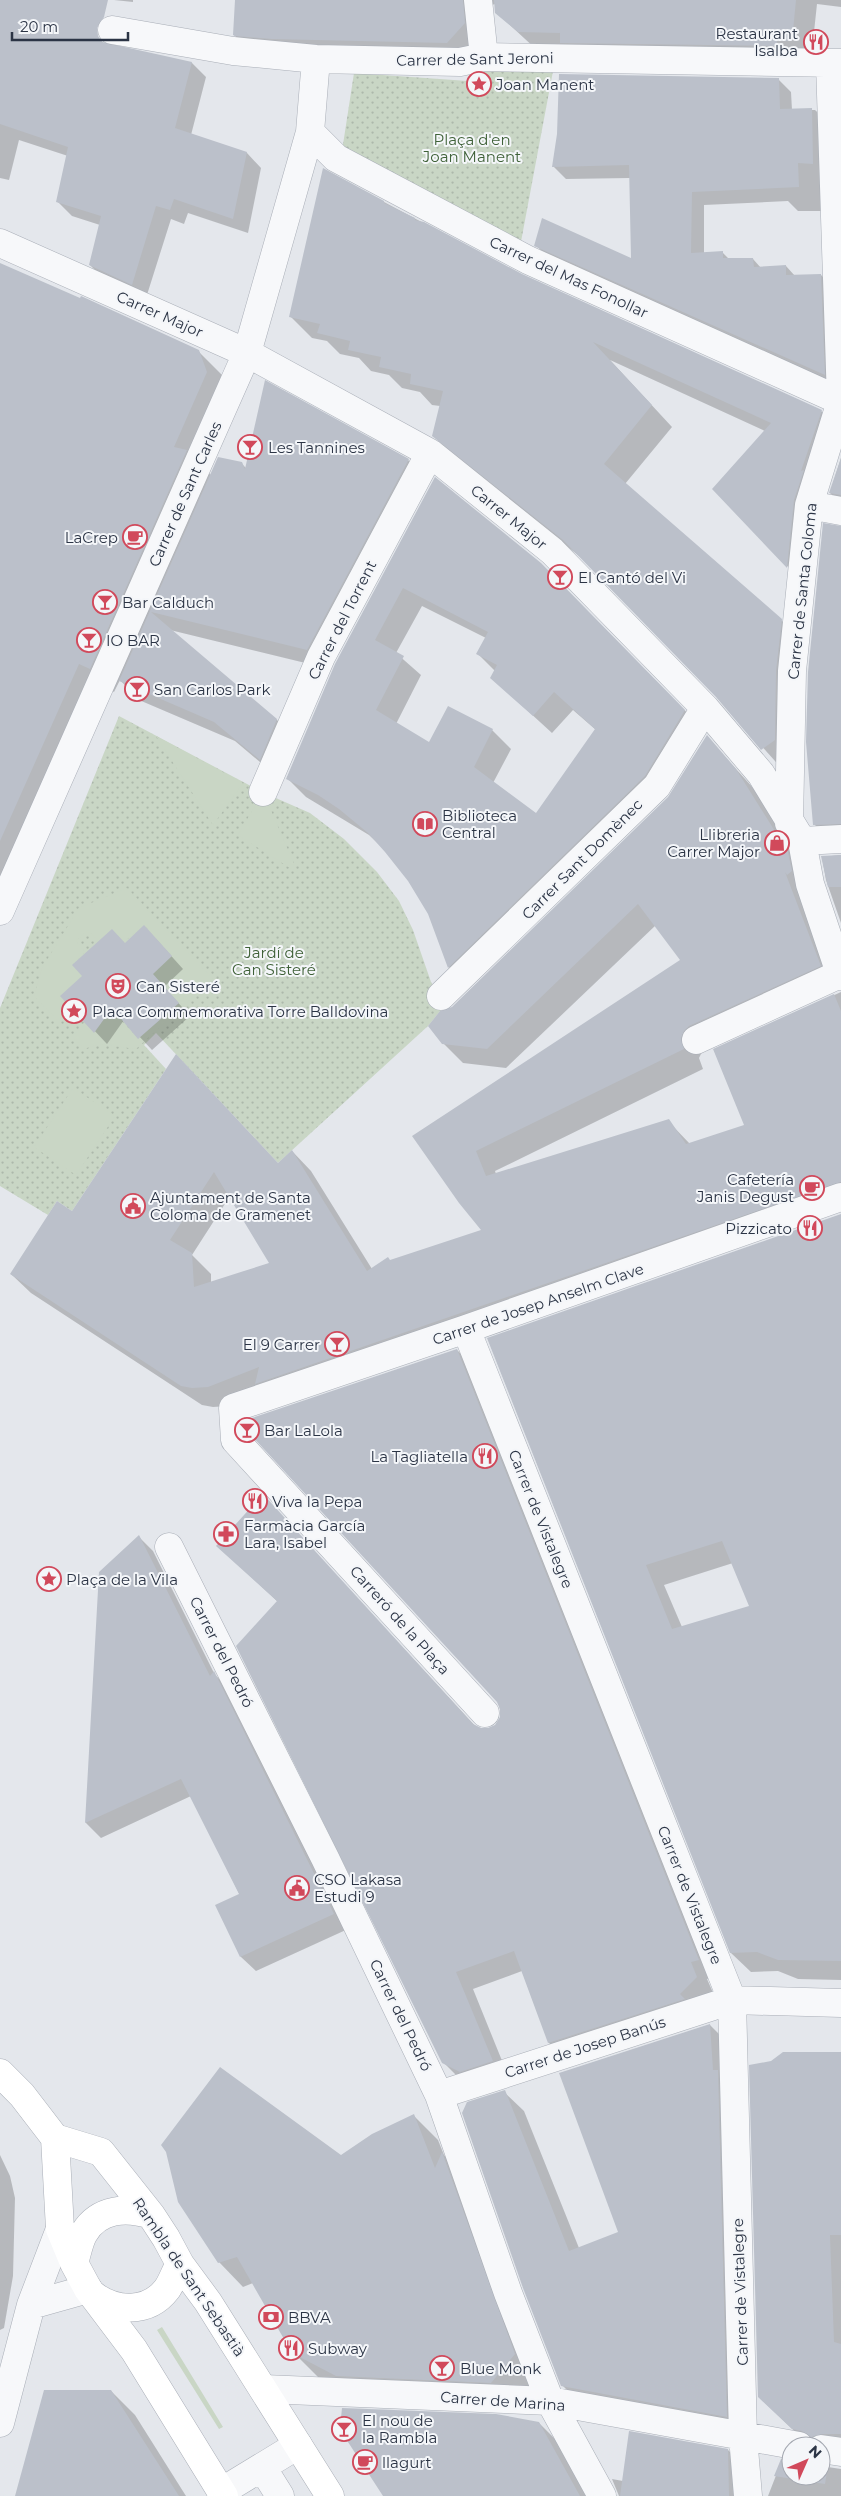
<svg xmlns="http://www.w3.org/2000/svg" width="841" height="2496" font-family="Montserrat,sans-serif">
	<defs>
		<pattern id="park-dots" width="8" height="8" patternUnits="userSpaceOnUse" patternTransform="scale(1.25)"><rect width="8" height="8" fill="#c9d6c5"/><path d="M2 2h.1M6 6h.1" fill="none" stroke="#adb8ab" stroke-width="1.8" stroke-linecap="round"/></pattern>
	</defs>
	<rect width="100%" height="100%" fill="#e4e7ec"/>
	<path fill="url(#park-dots)" d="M482 70 553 71 520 247 342 151 354 73 468 81Z
		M119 716 262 792 310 813 344 839 377 872 399 901 413 930 431 982 445 1005 428 1026 278 1163 156 1033 144 1045 166 1069 72 1211 57 1201 48 1215 0 1186V1008Z"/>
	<path fill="#c9d6c5" d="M156 736 243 783 213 825Z
		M263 792 298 873 238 835Z
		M127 888 213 979 136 1049 99 1044 84 1049 72 1036 86 1024 94 1032 111 1010 139 1039 179 1003 153 974 172 956 144 925 124 942 112 929 98 941 88 930 76 941 85 952 72 965 82 977 72 1009 58 1021 34 996 42 968 79 908Z
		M73 1088 115 1116 76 1175 34 1147Z
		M162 2327 223 2427 219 2429 157 2330Z"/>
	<path fill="#0003" fill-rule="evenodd" d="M114 0H133V2Z
		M258 0H841V7L817 4 811 60 538 51 496 12 495 4 489 6 467 62 254 54 234 35Z
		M0 13 98 39 109 47 192 63 206 77 191 135 247 153 261 168 248 233 188 213 184 224 171 219 146 298 105 280 90 265 100 225 72 216 57 201 68 156 19 140 9 180 0 178Z
		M778 79 791 92 792 110H815L829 123 831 211H798L788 201 704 205V253H723L729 259H753L761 268 786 266 795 276 821 275 834 288 837 388 549 259 536 245 633 260 630 178 566 179 553 166Z
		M384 202 521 275 821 411 841 430 815 522 808 588 714 489 765 431 610 360 672 427 625 484 781 620 802 642 783 770 717 696 583 559 455 458 434 436 440 406 432 405 420 392 402 388 389 375 371 371 359 358 340 354 327 341 312 338 291 317Z
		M0 264 198 351 223 376 201 465 211 475 241 463 246 468 408 460 427 479 326 668 170 630 277 720 295 738 279 778 235 741 139 700 120 680 114 692 103 687 0 894Z
		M841 458V503L830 493Z
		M435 479 560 583 703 729 467 985 449 967 429 914 410 880 389 854 369 835 306 797 287 778ZM422 606 486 638 478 654 495 671 492 678 552 733 573 710 596 730 537 815 493 783 511 749 492 730 449 708 429 744 396 724 421 675 396 653Z
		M841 527V844H834L814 824Z
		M707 737 755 790 807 873 840 985 703 1050 699 1058 703 1069 495 1171 496 1174 668 1121 690 1144 746 1126 714 1050 841 992V1206L228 1406 213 1407 202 1405 31 1293 11 1274 72 1213 177 1056 278 1164 292 1151 311 1171 372 1269 483 1230 414 1137 682 960 656 925 506 1068 463 1063 443 1043 453 1008 669 798ZM230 1196 271 1263 211 1283V1274L192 1255Z
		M841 855V923L826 880 822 857Z
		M156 939 183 969 164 987 190 1016 152 1050 124 1020 107 1044 62 996 125 944Z
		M841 1215V1980L798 1979 778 1971 751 1972 731 1953 488 1339ZM733 1563 751 1607 682 1627 664 1585Z
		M457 1350 474 1367 716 1977 707 1979 714 1995 566 2060 549 2043 522 1971 473 1989 509 2078 461 2080 443 2062 278 1602 218 1546 263 1496 476 1727 488 1730 496 1726 501 1718Z
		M139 1537 153 1551 215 1675 228 1687 348 1929 256 1971 241 1957 240 1895 191 1796 101 1838 86 1823 100 1573Z
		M710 2025 731 2046 746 2436 582 2405 562 2385 504 2092 524 2111 579 2248 619 2233Z
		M841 2053V2455L810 2446 759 2397Z
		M413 2115 438 2140 444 2155 466 2178 539 2379 515 2407 361 2400 318 2377 293 2352 253 2283 243 2287 219 2262 341 2157Z
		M0 2155 10 2176 15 2198 13 2276 4 2328 0 2330Z
		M111 2391 135 2415 186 2496H17Z
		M539 2423 560 2444 593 2496H384Z
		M728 2450 749 2471V2496H619L612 2479 623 2481Z
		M782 2460 791 2462V2476H821V2466L841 2469V2496H768Z"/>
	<path fill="#bbc0ca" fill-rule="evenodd" d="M0 0H108L104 17 97 28 98 36 102 42 192 62 175 128 247 152 233 219 174 199 170 210 156 206 132 285 89 265 101 216 56 202 68 147 0 124Z
		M235 0H463L465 23 447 43 271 39 235 36 233 35Z
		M494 0H796L792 41H777V46L560 43V33L518 32 495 13Z
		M559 74 779 78 780 109 812 108 813 164 798 163 799 187 692 192 691 253 723 251V258H753L754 267 786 265V275L821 274 825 375 534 246 542 218 631 258 629 165 552 167 557 134Z
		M323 168 384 201V203L415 218V220L424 222 522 274 822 410 801 471 804 470 794 500 787 568 712 489 771 423 593 342 652 405 604 464 782 619 776 671 775 740 761 750 716 697 563 540 432 436 443 391 410 384 411 374 379 367 381 357 348 350 350 341 317 333 320 324 289 317Z
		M0 263 80 298 81 296 199 350 207 372 174 447 187 450 90 669 79 664 0 841Z
		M265 380 409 459 307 650 151 612 277 719 260 760 214 722 119 681 218 457 242 462 245 469Z
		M841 458V495L829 493Z
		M435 477 541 563 685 710 645 776 448 968 428 914 408 881 385 852 368 833 339 809 318 795 286 779 335 664ZM403 588 488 632 476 654 497 665 490 678 533 716 554 692 595 729 536 813 474 767 493 729 448 706 429 742 376 710 404 656 375 640Z
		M823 523 841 526V824L813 825 806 742 808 672Z
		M707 735 736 769 788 852 792 871 787 875 785 872 821 966 689 1026 684 1031 681 1038 684 1049 476 1151 486 1176 669 1119 686 1144 744 1125 713 1049 834 994 841 1011V1182L255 1384 259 1367 208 1387 192 1388 181 1386 10 1274 57 1201 72 1211 176 1054 278 1163 292 1150 367 1271 388 1257 390 1260 481 1230 459 1203 412 1136 680 960 638 904 487 1049 442 1044 428 1026 440 1011 452 1007 668 797ZM214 1172 269 1263 194 1287 192 1253 170 1240Z
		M841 855V887H828L821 856Z
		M144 925 172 956 153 974 179 1003 138 1039 112 1008 94 1033 60 996 82 976 72 965 112 929 125 943Z
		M841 1214V1961L778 1960 757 1952 730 1953 487 1338ZM722 1541 749 1606 672 1629 646 1565Z
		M457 1349 699 1960 691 1962 697 1977 680 1994 685 1999 548 2043 514 1951 456 1972 493 2061 460 2072 442 2063 236 1646 277 1601 216 1546 263 1494 473 1724 481 1728H488L495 1725 500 1717V1709L497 1702 250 1434 249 1419Z
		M139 1535 210 1676 214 1671 334 1914 240 1957 215 1905 239 1894 181 1779 85 1823 99 1572Z
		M710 2024 713 2070H718L727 2417 561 2386 523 2288 462 2113 467 2102 505 2090 569 2251 618 2232 559 2073Z
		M783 2052H841V2235H830L834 2342 841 2344V2434H823L811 2437 802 2431 792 2429 758 2397 749 2065 771 2061Z
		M220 2067 341 2155 372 2134 414 2114 435 2168 442 2152 515 2354 491 2383 336 2376 292 2353 237 2257 218 2263 178 2202 166 2152 161 2145Z
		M44 2390H111L179 2496H15Z
		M342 2408 496 2414 539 2422 580 2496H383L335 2422 341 2418Z
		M629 2431 728 2449 729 2496H620Z
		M781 2459 791 2460V2476H821V2465L828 2466 825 2484 774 2476Z"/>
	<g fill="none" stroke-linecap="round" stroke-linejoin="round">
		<defs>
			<path id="street" d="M478 0 484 57
				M112 30 233 51 316 59 460 62 484 57 841 63
				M310 132 336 158 528 260 841 401
				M0 243 247 353 430 453 552 551 705 708 761 774 802 841 810 884 841 976
				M809 505 841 511
				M263 792 321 657 430 453
				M789 823 792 671 809 505 841 401 830 63
				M802 841 841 839
				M0 911 247 353 310 132 316 59
				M441 996 657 786 705 708
				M696 1040 840 974
				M466 1329 732 2000 743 2437 748 2496
				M169 1547 325 1858 439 2095 508 2293 550 2401 602 2496
				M485 1713 235 1440 233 1408 466 1329 841 1197
				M439 2095 732 2000 841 2003
				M31 2305 88 2289
				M264 2389 550 2401 799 2446
				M0 2423 31 2305 60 2229
				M821 2449 841 2452
				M221 2492 262 2467
				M280 2496 262 2467 298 2445"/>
			<path id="secondary" d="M0 2073 22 2095 55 2138 101 2152 151 2215 166 2238 180 2264 208 2302 330 2496
				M55 2138 60 2229 74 2263 88 2289 134 2350 224 2496
				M74 2263C77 2254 79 2241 84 2233 99 2208 127 2207 151 2215
				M92 2294C114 2312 148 2314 167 2289 172 2282 175 2272 180 2264"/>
		</defs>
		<use href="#street" stroke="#a9aeb7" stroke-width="29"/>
		<use href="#secondary" stroke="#a9aeb7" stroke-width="29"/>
		<use href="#street" stroke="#f7f8fa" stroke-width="28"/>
		<use href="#secondary" stroke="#fff" stroke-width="28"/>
	</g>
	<defs>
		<symbol id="restaurant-ring" viewBox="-11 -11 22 22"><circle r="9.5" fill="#f4f6f9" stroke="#d1495b" stroke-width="1.5"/><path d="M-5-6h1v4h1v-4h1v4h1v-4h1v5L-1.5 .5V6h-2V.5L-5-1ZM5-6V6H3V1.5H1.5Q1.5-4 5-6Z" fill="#d1495b"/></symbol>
		<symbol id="sight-ring" viewBox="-11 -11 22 22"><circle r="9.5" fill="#f4f6f9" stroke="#d1495b" stroke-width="1.5"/><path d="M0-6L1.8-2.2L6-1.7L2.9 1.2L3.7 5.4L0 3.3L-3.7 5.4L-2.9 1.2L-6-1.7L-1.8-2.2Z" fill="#d1495b"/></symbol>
		<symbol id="bar-ring" viewBox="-11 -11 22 22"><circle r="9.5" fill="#f4f6f9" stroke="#d1495b" stroke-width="1.5"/><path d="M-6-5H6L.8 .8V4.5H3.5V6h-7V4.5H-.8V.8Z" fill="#d1495b"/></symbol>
		<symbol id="cafe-ring" viewBox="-11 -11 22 22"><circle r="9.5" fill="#f4f6f9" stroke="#d1495b" stroke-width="1.5"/><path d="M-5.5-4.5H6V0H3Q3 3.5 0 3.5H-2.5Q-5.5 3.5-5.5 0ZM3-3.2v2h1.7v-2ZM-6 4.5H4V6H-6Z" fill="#d1495b"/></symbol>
		<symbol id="library-ring" viewBox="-11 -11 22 22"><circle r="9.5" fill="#f4f6f9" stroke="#d1495b" stroke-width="1.5"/><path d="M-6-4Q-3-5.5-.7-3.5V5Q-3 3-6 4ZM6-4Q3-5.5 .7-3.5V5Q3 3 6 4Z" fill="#d1495b"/></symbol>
		<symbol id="shop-ring" viewBox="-11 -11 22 22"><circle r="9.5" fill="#f4f6f9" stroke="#d1495b" stroke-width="1.5"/><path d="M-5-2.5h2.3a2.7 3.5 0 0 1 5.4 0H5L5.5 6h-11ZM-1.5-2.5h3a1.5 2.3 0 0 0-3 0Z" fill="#d1495b"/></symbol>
		<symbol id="theatre-ring" viewBox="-11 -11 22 22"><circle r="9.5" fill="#f4f6f9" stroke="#d1495b" stroke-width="1.5"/><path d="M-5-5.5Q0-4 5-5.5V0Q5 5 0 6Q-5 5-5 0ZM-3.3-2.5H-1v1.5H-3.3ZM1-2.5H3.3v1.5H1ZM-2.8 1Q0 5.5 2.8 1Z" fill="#d1495b"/></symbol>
		<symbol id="civic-ring" viewBox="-11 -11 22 22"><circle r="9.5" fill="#f4f6f9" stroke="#d1495b" stroke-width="1.5"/><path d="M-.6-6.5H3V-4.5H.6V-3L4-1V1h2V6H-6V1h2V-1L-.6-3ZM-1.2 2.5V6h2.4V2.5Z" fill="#d1495b"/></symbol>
		<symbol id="pharmacy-ring" viewBox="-11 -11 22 22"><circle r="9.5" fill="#f4f6f9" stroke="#d1495b" stroke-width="1.5"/><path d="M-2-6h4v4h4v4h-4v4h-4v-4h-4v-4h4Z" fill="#d1495b"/></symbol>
		<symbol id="bank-ring" viewBox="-11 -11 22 22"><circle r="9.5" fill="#f4f6f9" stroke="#d1495b" stroke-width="1.5"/><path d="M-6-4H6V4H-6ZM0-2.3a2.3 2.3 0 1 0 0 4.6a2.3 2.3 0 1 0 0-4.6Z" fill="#d1495b"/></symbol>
	</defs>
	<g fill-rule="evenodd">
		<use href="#restaurant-ring" x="802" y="28" width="28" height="28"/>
		<use href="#sight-ring" x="465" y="70" width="28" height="28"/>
		<use href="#bar-ring" x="236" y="433" width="28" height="28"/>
		<use href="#cafe-ring" x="121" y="523" width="28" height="28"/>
		<use href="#bar-ring" x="546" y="563" width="28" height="28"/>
		<use href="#bar-ring" x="91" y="588" width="28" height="28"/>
		<use href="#bar-ring" x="75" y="626" width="28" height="28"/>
		<use href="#bar-ring" x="123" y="675" width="28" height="28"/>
		<use href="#library-ring" x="411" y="810" width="28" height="28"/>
		<use href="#shop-ring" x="763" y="829" width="28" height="28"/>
		<use href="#theatre-ring" x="104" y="972" width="28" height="28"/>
		<use href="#sight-ring" x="60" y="997" width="28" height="28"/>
		<use href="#cafe-ring" x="798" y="1174" width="28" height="28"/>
		<use href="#civic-ring" x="119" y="1192" width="28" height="28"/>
		<use href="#restaurant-ring" x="796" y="1214" width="28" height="28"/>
		<use href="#bar-ring" x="323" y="1330" width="28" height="28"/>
		<use href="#bar-ring" x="233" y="1416" width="28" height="28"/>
		<use href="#restaurant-ring" x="471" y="1442" width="28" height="28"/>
		<use href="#restaurant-ring" x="241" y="1487" width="28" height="28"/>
		<use href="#pharmacy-ring" x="212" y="1520" width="28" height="28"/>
		<use href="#sight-ring" x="35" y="1565" width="28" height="28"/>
		<use href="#civic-ring" x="283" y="1874" width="28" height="28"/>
		<use href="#bank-ring" x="257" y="2303" width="28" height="28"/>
		<use href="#restaurant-ring" x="277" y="2334" width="28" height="28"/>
		<use href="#bar-ring" x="428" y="2354" width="28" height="28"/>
		<use href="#bar-ring" x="330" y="2415" width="28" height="28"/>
		<use href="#cafe-ring" x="351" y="2448" width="28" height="28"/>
	</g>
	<g text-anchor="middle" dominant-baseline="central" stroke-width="4" stroke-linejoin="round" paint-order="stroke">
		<g font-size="15" fill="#2b3445" stroke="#f4f6f9" text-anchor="start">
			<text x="798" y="33" text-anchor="end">Restaurant<tspan x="798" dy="17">Isalba</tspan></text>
			<text x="496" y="84">Joan Manent</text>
			<text x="268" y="447">Les Tannines</text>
			<text x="118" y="537" text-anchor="end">LaCrep</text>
			<text x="578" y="577">El Cantó del Vi</text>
			<text x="122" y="602">Bar Calduch</text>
			<text x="106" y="640">IO BAR</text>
			<text x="154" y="689">San Carlos Park</text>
			<text x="442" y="815">Biblioteca<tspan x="442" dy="17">Central</tspan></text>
			<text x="760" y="834" text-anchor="end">Llibreria<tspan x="760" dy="17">Carrer Major</tspan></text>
			<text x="136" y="986">Can Sisteré</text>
			<text x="92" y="1011">Placa Commemorativa Torre Balldovina</text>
			<text x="794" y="1179" text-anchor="end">Cafetería<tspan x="794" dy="17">Janis Degust</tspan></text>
			<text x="150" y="1197">Ajuntament de Santa<tspan x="150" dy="17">Coloma de Gramenet</tspan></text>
			<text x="792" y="1228" text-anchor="end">Pizzicato</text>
			<text x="320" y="1344" text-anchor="end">El 9 Carrer</text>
			<text x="264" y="1430">Bar LaLola</text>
			<text x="468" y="1456" text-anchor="end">La Tagliatella</text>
			<text x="272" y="1501">Viva la Pepa</text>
			<text x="244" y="1525">Farmàcia García<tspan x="244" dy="17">Lara, Isabel</tspan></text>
			<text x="66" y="1579">Plaça de la Vila</text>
			<text x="314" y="1879">CSO Lakasa<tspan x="314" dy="17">Estudi 9</tspan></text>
			<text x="288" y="2317">BBVA</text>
			<text x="308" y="2348">Subway</text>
			<text x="460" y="2368">Blue Monk</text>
			<text x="362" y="2420">El nou de<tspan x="362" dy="17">la Rambla</tspan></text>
			<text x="382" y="2462">llagurt</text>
		</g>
		<g font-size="15" fill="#2b3445" stroke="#f4f6f9">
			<text transform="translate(475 59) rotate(-1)">Carrer de Sant Jeroni</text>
			<text transform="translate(569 277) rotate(25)">Carrer del Mas Fonollar</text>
			<text transform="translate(160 314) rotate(24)">Carrer Major</text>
			<text transform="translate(185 494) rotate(-66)">Carrer de Sant Carles</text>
			<text transform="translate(509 517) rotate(39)">Carrer Major</text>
			<text transform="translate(802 591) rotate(-84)">Carrer de Santa Coloma</text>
			<text transform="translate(342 620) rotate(-63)">Carrer del Torrent</text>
			<text transform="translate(582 859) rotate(-45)">Carrer Sant Domènec</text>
			<text transform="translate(538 1304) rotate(-19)">Carrer de Josep Anselm Clave</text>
			<text transform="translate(541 1519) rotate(68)">Carrer de Vistalegre</text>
			<text transform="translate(400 1620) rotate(48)">Carreró de la Plaça</text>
			<text transform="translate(222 1652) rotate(63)">Carrer del Pedró</text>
			<text transform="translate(690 1895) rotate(68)">Carrer de Vistalegre</text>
			<text transform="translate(401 2015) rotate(64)">Carrer del Pedró</text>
			<text transform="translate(585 2047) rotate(-18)">Carrer de Josep Banús</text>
			<text transform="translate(189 2277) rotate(56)">Rambla de Sant Sebastià</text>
			<text transform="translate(740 2292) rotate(-92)">Carrer de Vistalegre</text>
			<text transform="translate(503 2401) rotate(4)">Carrer de Marina</text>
		</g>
		<g font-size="15" fill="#3f6138" stroke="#f4f6f9">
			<text x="472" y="139">Plaça d'en<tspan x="472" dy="17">Joan Manent</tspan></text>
			<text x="274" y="952">Jardí de<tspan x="274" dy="17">Can Sisteré</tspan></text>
		</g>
	</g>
	<g transform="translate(806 2461) rotate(45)"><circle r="24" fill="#f4f6f9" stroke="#a4a8b1"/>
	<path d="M0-4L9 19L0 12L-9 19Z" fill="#d1495b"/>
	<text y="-8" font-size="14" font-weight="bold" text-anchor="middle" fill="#2b3445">N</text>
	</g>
	<path d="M12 32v8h116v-8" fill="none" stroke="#2b3445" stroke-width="2.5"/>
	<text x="20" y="32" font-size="15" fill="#2b3445" stroke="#f4f6f9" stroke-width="4" paint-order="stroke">20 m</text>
</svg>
